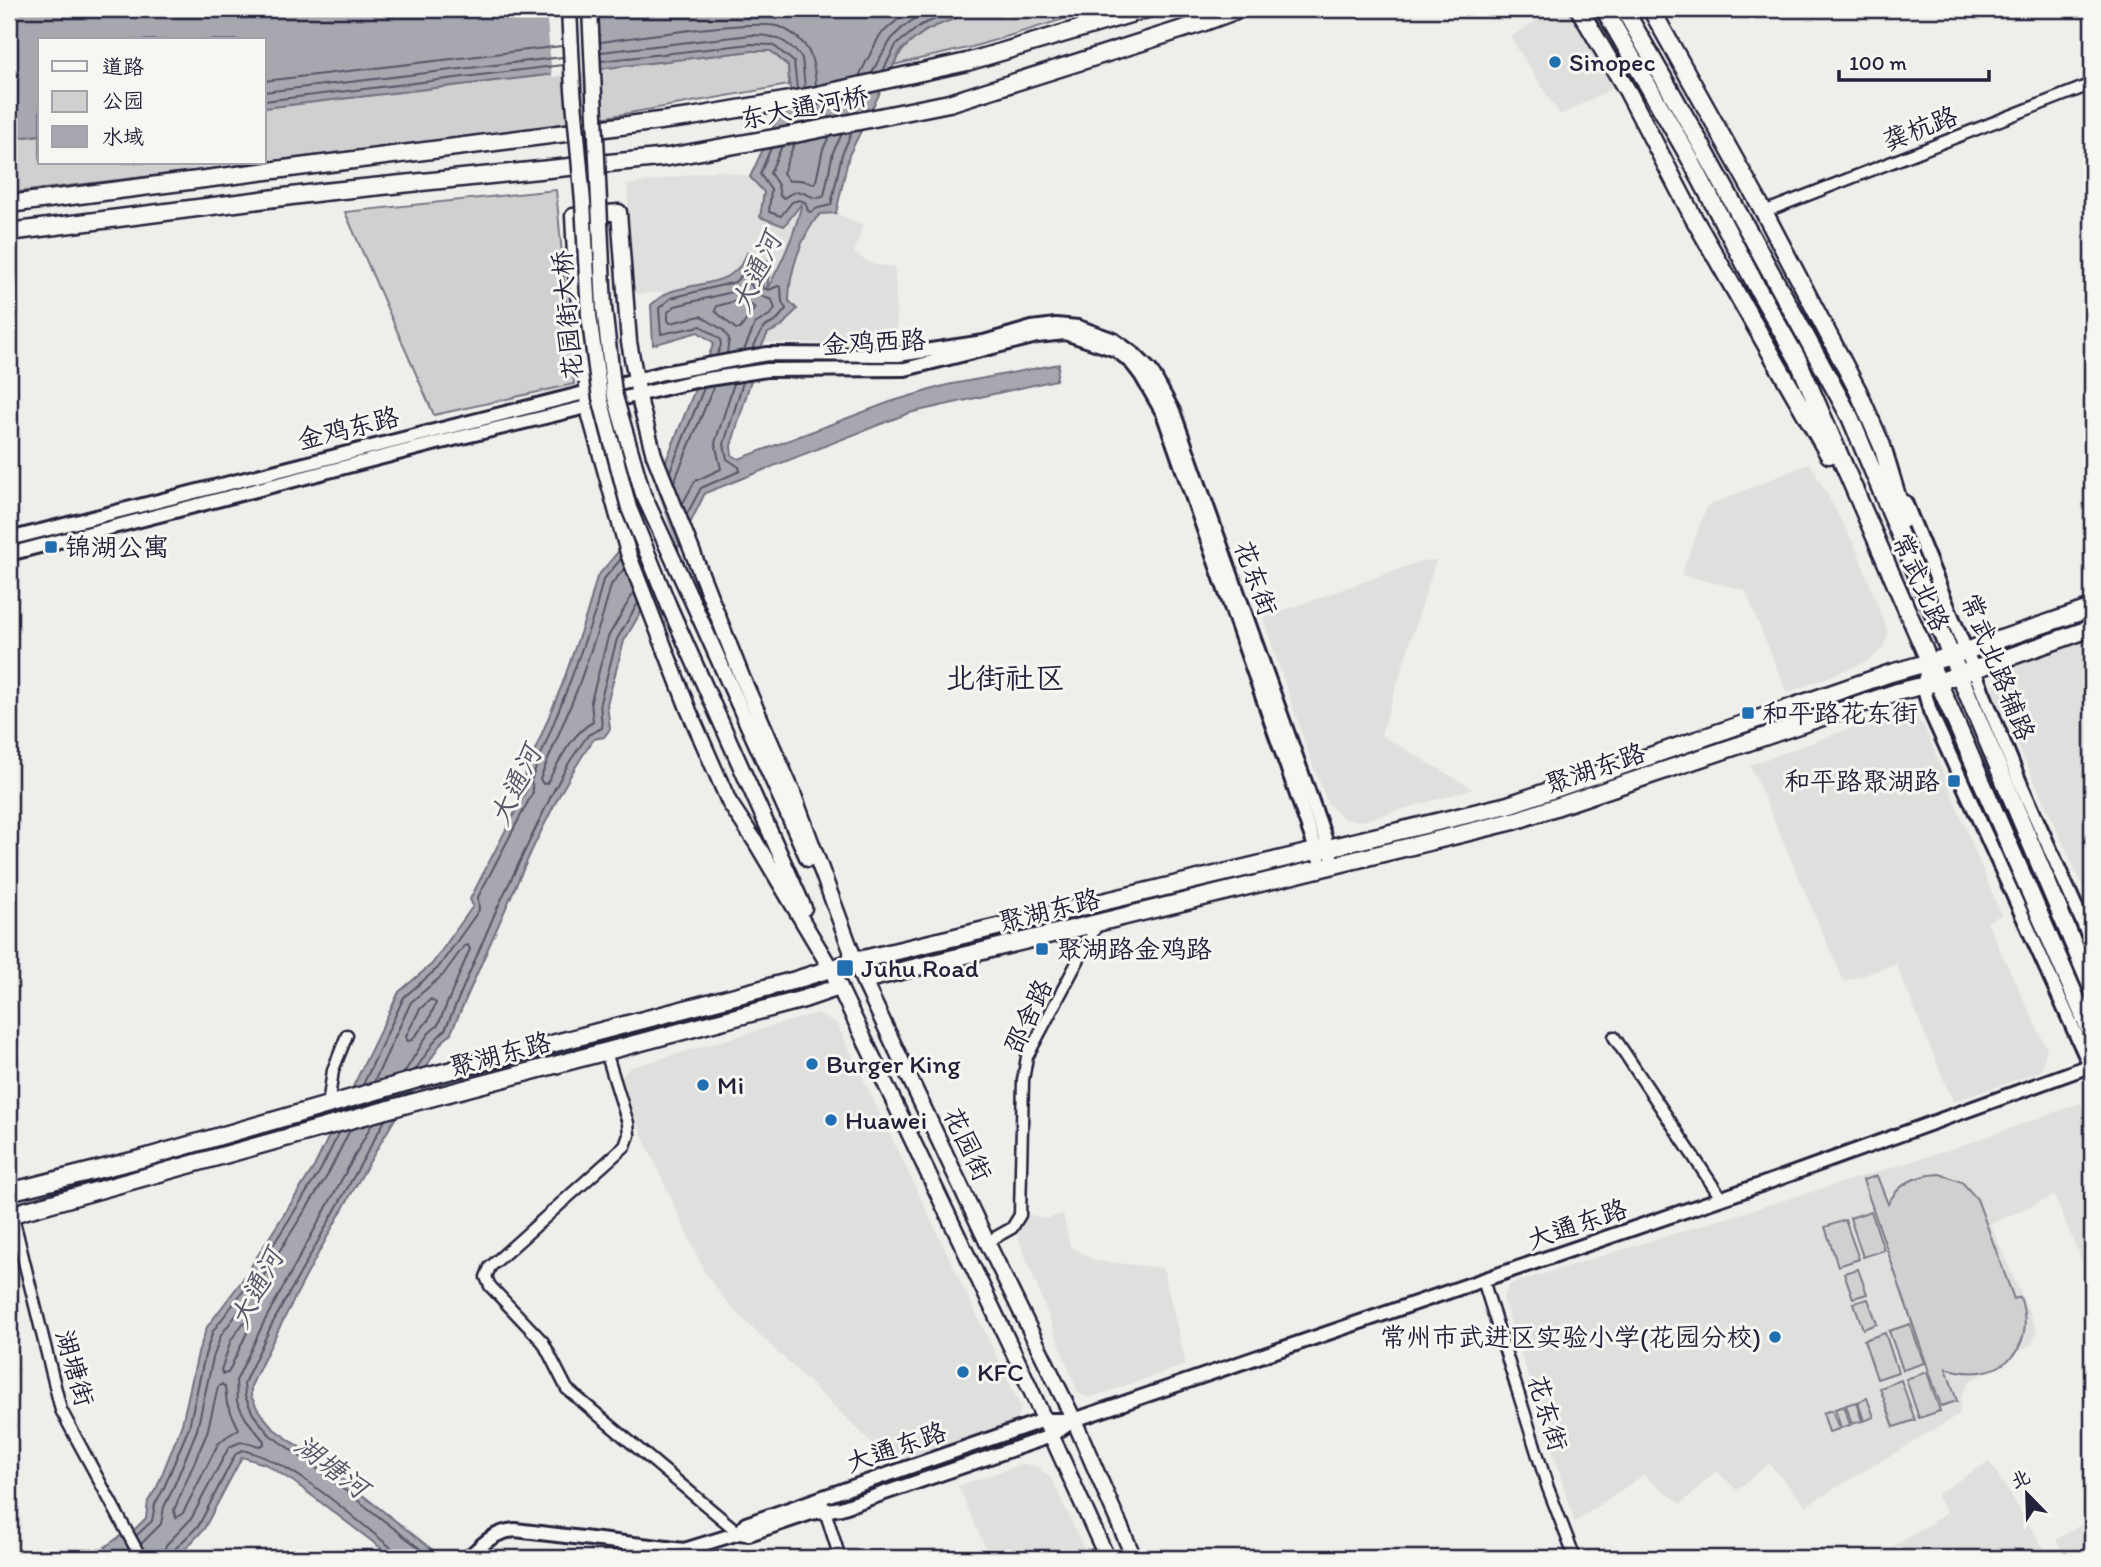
<svg xmlns="http://www.w3.org/2000/svg" width="2101" height="1567" font-family="Itim,'LXGW WenKai TC',sans-serif">
	<rect width="100%" height="100%" fill="#eeeeeb"/>
	<filter id="ink" filterUnits="userSpaceOnUse"><feTurbulence type="fractalNoise" baseFrequency=".0143" numOctaves="2"/><feDisplacementMap in="SourceGraphic" scale="14" xChannelSelector="R" yChannelSelector="G"/><feConvolveMatrix kernelMatrix="1 2 1 2 8 2 1 2 1" color-interpolation-filters="sRGB"/></filter>
	<g filter="url(#ink)">
		<path fill="#dfdfde" d="M1556 9H1569L1615 87 1560 115 1510 37Z
			M718 170 750 177 863 225 854 253 874 265 895 266 897 343H714L667 292 634 294 627 185Z
			M1810 463 1857 550 1888 633 1883 648 1868 661 1787 693 1745 590 1681 575 1707 506Z
			M1436 560 1381 735 1473 789 1362 821 1344 819 1328 804 1310 758 1263 618 1421 561Z
			M2092 639V906L1993 691 1995 677 2004 670Z
			M1890 714 1914 716 1924 726 2001 915 1987 922 2047 1049 2041 1071 1953 1102 1896 964 1844 982 1750 765Z
			M817 1013 837 1024 1021 1407 1018 1417 1012 1424 896 1466 733 1309 705 1273 642 1135 621 1078 629 1068Z
			M2080 1103 2092 1131V1284L2054 1196 1990 1224 2037 1330 2032 1344 1969 1382 1961 1397 1960 1414 1806 1506 1769 1463 1737 1490 1716 1471 1681 1504 1643 1475 1575 1522 1503 1298 1510 1284 1955 1148Z
			M1027 1214 1045 1219 1063 1214 1070 1246 1096 1261 1163 1268 1186 1365 1089 1398 1078 1393 1018 1237Z
			M1989 1461 2050 1558H1875L1947 1513 1936 1495Z
			M1023 1464 1039 1467 1053 1481 1088 1558H990L958 1486Z
			M2092 1518V1558H2066L2056 1540Z"/>
		<path fill="#d0d0d1" stroke="#797986" stroke-width="2" d="M979 9H1097L972 47 893 65C911 30 945 22 979 9Z
			M752 51H771L788 66 789 85 549 127 264 162V108Z
			M40 135V163H260L9 193V139Z
			M556 190 574 384 434 415 345 212Z
			M1940 1174 1962 1182 1977 1199 2014 1299 2020 1297C2039 1351 1998 1385 1946 1368L1957 1401 1941 1406 1863 1180 1877 1176 1888 1204C1899 1183 1916 1175 1940 1174Z
			M1871 1211 1884 1250 1863 1257 1850 1218Z
			M1845 1220 1859 1259 1838 1266 1825 1227Z
			M1858 1269 1867 1294 1853 1298 1844 1273Z
			M1868 1299 1877 1324 1863 1329 1854 1303Z
			M1910 1324 1924 1363 1903 1370 1889 1331Z
			M1885 1333 1898 1372 1877 1379 1864 1340Z
			M1927 1372 1940 1411 1919 1418 1906 1379Z
			M1901 1380 1915 1420 1894 1427 1880 1388Z
			M1867 1398 1874 1417 1864 1421 1858 1402Z
			M1856 1402 1862 1421 1852 1424 1846 1405Z
			M1844 1406 1850 1425 1841 1428 1835 1409Z
			M1832 1410 1839 1429 1829 1432 1823 1413Z"/>
		<path fill="#a7a7af" stroke="#727281" stroke-width="2" d="M9 9H979L926 30 901 50 849 155 836 213 820 214C801 235 789 273 789 301L797 309 781 327 768 333 761 347 731 446 732 455 739 459 890 402 947 385 1059 364 1056 380 909 413 705 493 678 548 624 641 607 704 610 729 604 737 594 739C568 775 550 813 531 852 503 913 477 974 450 1035L441 1043C372 1154 307 1267 251 1386V1396L258 1410 274 1429 315 1458 443 1558H394L294 1482 265 1464 242 1457 204 1529 177 1558H101L108 1553 105 1547 130 1529H135L146 1518 148 1501 157 1487 182 1424 198 1353 207 1327 241 1282 314 1167 399 992 432 964 473 906 470 899 527 789 522 782 562 685 588 610 597 577 639 527 714 343 698 332 653 345 651 305C657 300 663 294 670 292 699 281 735 287 747 253L771 262 767 289C783 261 795 234 802 203L784 226 760 217 764 192 750 177 790 91 788 66 771 51H752L264 108V40H40V135L9 139Z"/>
		<path fill="#eeeeeb" d="M546 9H596L600 72 552 77Z
			M654 481 679 553 647 607 623 540 636 525Z"/>
		<g fill="none" stroke-linecap="round" stroke-linejoin="round">
			<path stroke="#575769" stroke-width="2" d="M600 42C632 38 761 17 783 28 810 42 814 58 816 85
				M601 52 751 35C775 35 786 39 802 58L805 88
				M601 61 751 44 773 45 794 62 797 89
				M883 71 896 45 921 25 960 9
				M872 73C889 39 899 23 936 9
				M859 76 880 35 910 9
				M264 81 562 46
				M264 92 563 57
				M264 101 563 65
				M794 144 783 173 789 181 801 180 814 184 816 181 823 149 829 137
				M782 146 770 173 778 185 780 196 784 198C805 182 809 204 824 196L833 152 842 134
				M771 148 760 174 771 190 769 212 781 216 792 202 799 200 805 202 808 211 811 212 818 208 831 205 842 154 852 132
				M744 299 755 308 740 329H736L715 311 717 306Z
				M727 353 729 339 723 330 701 316 670 323 668 320V312L675 306 736 291 750 283 758 295 772 300 775 309 771 314 755 324 744 350
				M717 355 721 345 720 339 701 326 661 334 659 308 671 298 735 282 754 263 762 268 760 282 763 288 769 290 778 286 781 287 782 302 786 309 776 321 763 328 753 348
				M670 471 704 388
				M674 482 714 386
				M683 503 695 481 721 469 715 443 734 383
				M687 514 701 488 740 471 739 467 727 459 724 444 743 382
				M624 569 611 585 603 615 577 690 540 779 543 784 547 783C559 762 571 734 593 722L591 701 608 637 634 592
				M431 999 436 1003 429 1019 412 1040 407 1041 406 1036 420 1009Z
				M416 1069 436 1039 445 1030 495 913 554 790 570 761 588 735 602 728 600 702 617 639 638 603
				M374 1082 411 1002 443 975 464 946 468 945 470 949 438 1025 428 1034 404 1073
				M363 1085 404 997 438 968 479 910 478 897 533 792 531 780 568 687 595 612 603 580 621 559
				M385 1120 271 1326 244 1383 245 1396 253 1414 270 1435 311 1464 432 1558
				M244 1322 248 1323 250 1326 228 1373 223 1374 221 1370 231 1340Z
				M222 1384 225 1387 227 1404 239 1429 226 1437 218 1444 183 1513 176 1518 174 1510 207 1433 218 1387Z
				M136 1536 152 1521 155 1504 163 1490 189 1427 205 1355 213 1331 247 1286 320 1171 339 1133
				M141 1544 161 1524 164 1507 171 1493 197 1430 213 1358 221 1335 254 1291 327 1176 350 1130
				M162 1558 166 1545 191 1519 229 1447 241 1442 260 1446 264 1444V1441L246 1419 237 1402 236 1381 264 1322 372 1124
				M171 1558 173 1551 199 1525 235 1455 242 1450C294 1461 352 1517 394 1550L397 1558"/>
			<defs>
				<path id="minor" d="M1764 212 2092 84
					M1614 1037 1721 1198
					M606 1052 628 1123 629 1135 625 1146 490 1267 486 1277 490 1286 543 1342 567 1389 739 1533
					M328 1106 333 1070 347 1035
					M12 1213 61 1410 141 1558
					M987 1242 1012 1228 1020 1215 1023 1080 1027 1057 1098 923
					M1483 1280 1548 1488 1575 1558
					M821 1498 840 1558"/>
				<path id="tertiary" d="M1905 502 2019 780 2092 943
					M9 539 663 373 767 354 898 355 984 342 1032 328 1056 325 1078 327 1114 340 1135 355 1151 371 1173 411 1331 855
					M9 554 437 443 695 381 767 370 905 369 1037 336 1065 333 1116 350 1131 362 1141 375 1163 413 1319 858
					M1929 661 1923 686 1930 711 2092 1070
					M739 1533 746 1524 1044 1420H1074
					M468 1558C483 1544 493 1532 515 1530L684 1550 739 1533 749 1534 811 1513 841 1508 1051 1436 1074 1420 1766 1183 2092 1065"/>
				<path id="secondary" d="M690 596 808 859
					M669 606 804 908
					M851 954 987 1242 1074 1420 1134 1558
					M831 969 755 841 729 802 689 711 629 556 590 416 576 274 573 216 619 212 629 342 641 406 654 455 742 677 793 793 855 961
					M835 978 1019 1364 1107 1558"/>
				<path id="primary" d="M1579 9 1628 92 1693 217 1829 455
					M1604 9 1689 157 1760 293 1798 360 2092 1035
					M1624 9 1703 148 1850 417 2092 988
					M1651 9 1764 212 1858 391 1882 446 1904 519
					M864 980 1514 821 1897 692 1938 682 2092 628
					M9 1192 144 1158 418 1079 792 981 855 961 1508 805 1891 673 1951 656 2092 608
					M9 1215 411 1103 804 999 839 987"/>
				<path id="trunk" d="M9 204 691 117 808 97 967 62 1147 9
					M9 232 323 192 668 157 785 136 949 103 1202 23 1240 9"/>
			</defs>
			<use href="#minor" stroke="#22223b" stroke-width="15"/>
			<use href="#tertiary" stroke="#22223b" stroke-width="18"/>
			<use href="#secondary" stroke="#22223b" stroke-width="19"/>
			<use href="#primary" stroke="#22223b" stroke-width="21"/>
			<use href="#trunk" stroke="#22223b" stroke-width="21"/>
			<use href="#minor" stroke="#f6f6f2" stroke-width="10"/>
			<use href="#tertiary" stroke="#f6f6f2" stroke-width="12"/>
			<use href="#secondary" stroke="#f6f6f2" stroke-width="14"/>
			<use href="#primary" stroke="#f6f6f2" stroke-width="16"/>
			<use href="#trunk" stroke="#f6f6f2" stroke-width="16"/>
			<defs>
				<path id="secondary-bridge" d="M569 9 573 90 583 202 589 315 600 398 629 508 669 606
					M590 9 604 308 614 393 643 494 690 596"/>
			</defs>
			<use href="#secondary-bridge" stroke="#22223b" stroke-width="19" stroke-linecap="butt"/>
			<use href="#secondary-bridge" stroke="#f6f6f2" stroke-width="14"/>
		</g>
	</g>
	<g fill="#1f6fb2" stroke="#f6f6f2" stroke-width="2.5">
		<circle cx="1555" cy="62" r="7"/>
		<rect x="44" y="540" width="14" height="14" rx="3.5"/>
		<rect x="1741" y="706" width="14" height="14" rx="3.5"/>
		<rect x="1947" y="774" width="14" height="14" rx="3.5"/>
		<rect x="1035" y="942" width="14" height="14" rx="3.5"/>
		<rect x="836" y="959" width="18" height="18" rx="3.5"/>
		<circle cx="812" cy="1064" r="7"/>
		<circle cx="703" cy="1085" r="7"/>
		<circle cx="831" cy="1120" r="7"/>
		<circle cx="1775" cy="1337" r="7"/>
		<circle cx="963" cy="1372" r="7"/>
	</g>
	<g text-anchor="middle" dominant-baseline="central" stroke-width="6" stroke-linejoin="round" paint-order="stroke">
		<g font-size="26" fill="#22223b" stroke="#f6f6f2" text-anchor="start">
			<text x="1569" y="62">Sinopec</text>
			<text x="65" y="547">锦湖公寓</text>
			<text x="1762" y="713">和平路花东街</text>
			<text x="1940" y="781" text-anchor="end">和平路聚湖路</text>
			<text x="1056" y="949">聚湖路金鸡路</text>
			<text x="861" y="968">Juhu Road</text>
			<text x="826" y="1064">Burger King</text>
			<text x="717" y="1085">Mi</text>
			<text x="845" y="1120">Huawei</text>
			<text x="1761" y="1337" text-anchor="end">常州市武进区实验小学(花园分校)</text>
			<text x="977" y="1372">KFC</text>
		</g>
		<g font-size="26" fill="#22223b" stroke="#f6f6f2">
			<text transform="translate(804 107) rotate(-11)">东大通河桥</text>
			<text transform="translate(1920 128) rotate(-21)">龚杭路</text>
			<text transform="translate(567 315) rotate(-95)">花园街大桥</text>
			<text transform="translate(874 342) rotate(-3)">金鸡西路</text>
			<text transform="translate(348 428) rotate(-14)">金鸡东路</text>
			<text transform="translate(1256 578) rotate(70)">花东街</text>
			<text transform="translate(1921 582) rotate(66)">常武北路</text>
			<text transform="translate(1998 667) rotate(68)">常武北路辅路</text>
			<text transform="translate(1595 768) rotate(-19)">聚湖东路</text>
			<text transform="translate(1049 910) rotate(-14)">聚湖东路</text>
			<text transform="translate(1028 1016) rotate(-65)">邵舍路</text>
			<text transform="translate(500 1054) rotate(-15)">聚湖东路</text>
			<text transform="translate(968 1144) rotate(65)">花园街</text>
			<text transform="translate(1577 1224) rotate(-19)">大通东路</text>
			<text transform="translate(75 1368) rotate(74)">湖塘街</text>
			<text transform="translate(1548 1413) rotate(73)">花东街</text>
			<text transform="translate(896 1447) rotate(-19)">大通东路</text>
		</g>
		<g font-size="28" font-style="italic" fill="#575769" stroke="#f6f6f2">
			<text transform="translate(756 272) rotate(-66)">大通河</text>
			<text transform="translate(515 785) rotate(-65)">大通河</text>
			<text transform="translate(256 1288) rotate(-63)">大通河</text>
			<text transform="translate(332 1466) rotate(37)">湖塘河</text>
		</g>
		<g font-size="30" fill="#22223b" stroke="#f6f6f2">
			<text x="1005" y="677">北街社区</text>
		</g>
	</g>
	<rect width="2101" height="1567" fill="none" stroke="#f6f6f2" stroke-width="35"/>
	<rect x="18" y="18" width="2066" height="1532" fill="none" stroke="#22223b" stroke-width="2.5" filter="url(#ink)"/>
	<rect x="38" y="38" width="228" height="126" fill="#f6f6f2" stroke="#a1a1a9" stroke-width="2"/>
	<rect x="52" y="61" width="35" height="10" fill="#f6f6f2" stroke="#a1a1a9" stroke-width="2"/>
	<text x="102" y="74" font-size="21" fill="#22223b">道路</text>
	<rect x="52" y="91" width="35" height="21" fill="#d0d0d1" stroke="#a1a1a9" stroke-width="2"/>
	<text x="102" y="108" font-size="21" fill="#22223b">公园</text>
	<rect x="52" y="126" width="35" height="21" fill="#a7a7af" stroke="#a1a1a9" stroke-width="2"/>
	<text x="102" y="144" font-size="21" fill="#22223b">水域</text>
	<g transform="translate(2027 1494) rotate(337)" stroke="#f6f6f2" stroke-width="5" paint-order="stroke">
	<path d="M0-5L12 26L0 18L-12 26Z" fill="#22223b"/>
	<text y="-10" font-size="19" font-weight="bold" text-anchor="middle" fill="#22223b">北</text>
	</g>
	<path d="M1839 70v10h150v-10" fill="none" stroke="#22223b" stroke-width="3.5"/>
	<text x="1849" y="70" font-size="21" fill="#22223b" stroke="#f6f6f2" stroke-width="5" paint-order="stroke">100 m</text>
</svg>
